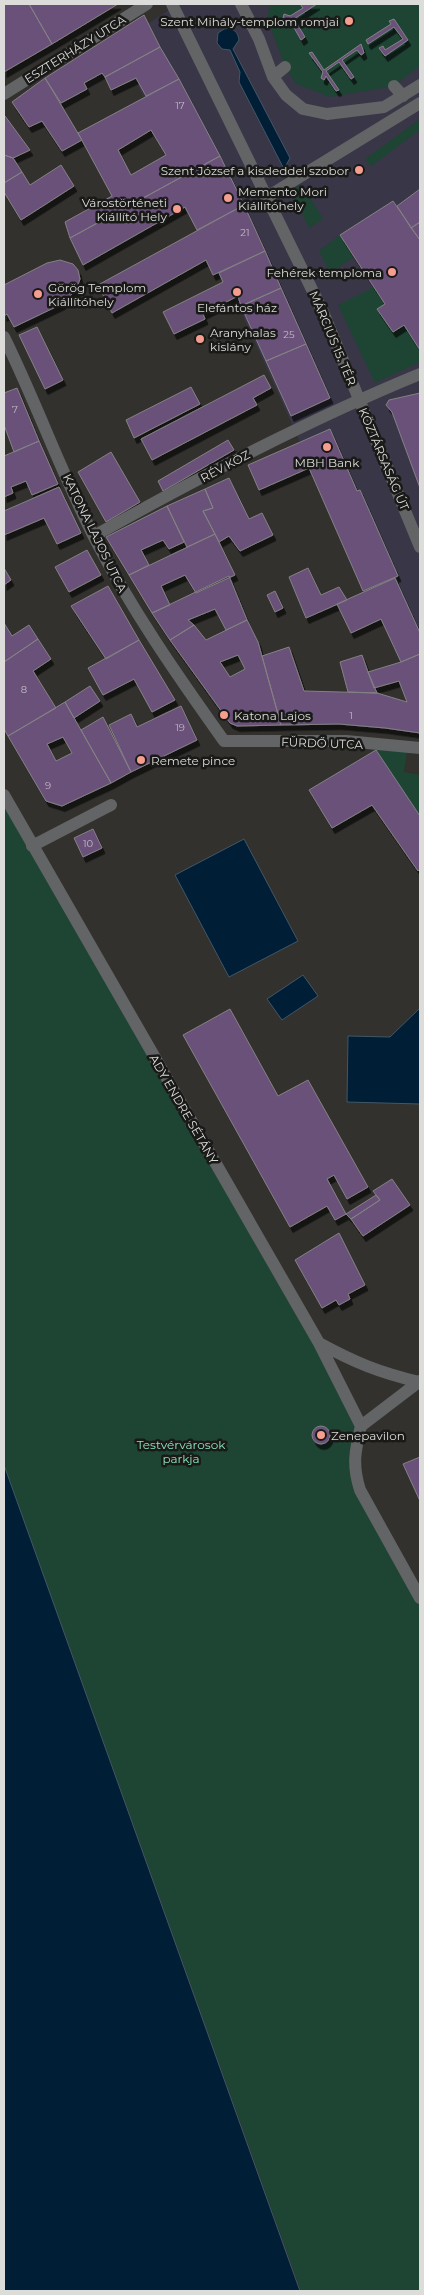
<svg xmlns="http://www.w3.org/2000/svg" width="424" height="2295" font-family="Montserrat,sans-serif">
	<defs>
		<filter id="shadow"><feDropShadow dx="3" dy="5.5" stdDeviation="0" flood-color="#0009"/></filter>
	</defs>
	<rect width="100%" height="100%" fill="#32312e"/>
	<path fill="#393647" d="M178 4H420V706L119 43Z"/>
	<path fill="#1e4434" d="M270 4H420V66L394 86 330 97 296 84 285 67 267 18Z
		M420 119V130L371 166 365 159Z
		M302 184 323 219 309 228 290 190Z
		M340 235 354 257 330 273 319 251Z
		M374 287 385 304 377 309 393 332 404 325 420 350V362L375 383 338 305Z
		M408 746 404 772 420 775V816L376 750Z
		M4 795 361 1426 356 1477 420 1598V2291H301L4 1465Z"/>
	<path fill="#001e35" stroke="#425766" d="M224 29C233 27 238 32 239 40L233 49 290 158 284 169 239 82 240 72 230 50 222 49 217 43 218 33Z
		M244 839 298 941 229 977 175 875Z
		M303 975 318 996 282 1020 267 999Z
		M420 1008V1104L347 1102 348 1036 390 1037Z
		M4 1465 300 2291H301H4Z"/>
	<path fill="#6b517a" stroke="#838184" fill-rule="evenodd" filter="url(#shadow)" d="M4 4H29L52 44 4 72Z
		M29 4H118L52 44Z
		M300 4H317L294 19 305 37 301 40 289 19 283 18 284 14 290 16 303 8Z
		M144 15 160 47 105 77 102 73 84 83 87 89 61 103 45 78Z
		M394 19 408 40 385 56 379 48 383 46 385 50 403 39 394 27 368 44 366 40 391 24 389 21Z
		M361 44 364 53 361 55 357 50 342 60 354 77 351 79 339 62 326 71 339 90 336 91 326 76 324 80 321 78 323 72 309 53 312 52 324 70Z
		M160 47 179 79 146 96 136 78 111 90 105 77Z
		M45 78 82 140 62 151 42 121 29 127 12 102Z
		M179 79 220 156 70 238 65 222 112 196 78 133ZM151 130 166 155 131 175 118 150Z
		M4 116H5L30 150 13 158 4 155Z
		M4 155 13 158 22 172 4 183Z
		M220 156 244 205 197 230 185 207 83 265 70 238Z
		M61 165 74 186 21 220 4 192V183L22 172 30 185Z
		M420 189V222L411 228 397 206Z
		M393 201 420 240V350L404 325 393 332 377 309 385 304 340 235Z
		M244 205 265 251 213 275 206 260 112 313 98 285Z
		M420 222V240L411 228Z
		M265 251 281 288 241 306 238 296 203 314 205 319 174 334 163 312 223 282 219 273Z
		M60 260 73 264 78 270 80 279 76 290 62 304 14 327 7 314 4 316V285L47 263Z
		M281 288 306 344 266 361 241 306Z
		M37 327 63 380 45 389 19 335Z
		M306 344 330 398 291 416 266 361Z
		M264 375 271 388 253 398 257 405 152 460 141 439Z
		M191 387 200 404 134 438 126 420Z
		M17 388 39 441 14 452 4 425V393Z
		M420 393V488L392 412 386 405 389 400Z
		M330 429 357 491 360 490 398 576 363 591 309 468 259 490 248 465Z
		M228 440 234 450 163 491 158 481Z
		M39 441 58 484 32 495 26 481 11 487 13 493 4 497V456Z
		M111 452 140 502 106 522 78 472Z
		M229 478 249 519 262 513 273 535 240 551 229 536 219 542 203 511 213 508 205 489Z
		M59 487 81 533 57 544 44 518 4 535V511Z
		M205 489 213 508 203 511 215 534 187 547 167 506Z
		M167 506 184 542 169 549 163 540 141 550 149 565 129 575 106 537Z
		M215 534 235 575 196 593 185 575 161 586 170 605 152 613 129 575Z
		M87 550 101 575 69 592 55 567Z
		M4 568 11 580 4 585Z
		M308 568 321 595 339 587 347 600 306 618 289 577Z
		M229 576 247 620 226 630 215 609 188 620 194 625 170 640 152 613Z
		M395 578 420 633V654L401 662 381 619 351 633 337 604Z
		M108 586 139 640 106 659 71 606Z
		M275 591 283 608 275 612 267 595Z
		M247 620 258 642 281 725 237 726 230 723 170 640 194 625 206 640ZM238 655 245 669 230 677 220 662Z
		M4 623 12 636 29 625 38 639 4 662Z
		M38 639 51 659 33 671 56 708 8 736 4 729V662Z
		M139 640 175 700 152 712 134 679 103 695 88 668Z
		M289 647 304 691 377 693 407 702 399 681 374 688 368 672 401 662 420 654V733L385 728 339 724 281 725 262 656Z
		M362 655 368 672 377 693 348 692 340 662Z
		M90 686 100 701 74 718 65 702Z
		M65 702 111 783 62 806 46 801 8 736ZM63 737 72 753 56 761 47 744Z
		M181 706 197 740 131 772 109 725 131 714 137 727Z
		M103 717 131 772 111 783 81 730Z
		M376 750 420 816V869L418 871 372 805 332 828 309 790Z
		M93 829 102 848 83 857 74 838Z
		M230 1009 278 1096 308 1080 368 1187 347 1199 334 1175 327 1179 346 1214 335 1220 327 1206 290 1227 183 1035Z
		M392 1179 410 1205 363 1236 351 1219 380 1200 373 1191Z
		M376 1195 380 1200 351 1219 346 1214Z
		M339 1233 365 1285 348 1294 350 1299 339 1305 336 1300 322 1308 295 1260Z
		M312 1435a9 9 0 1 1 18 0a9 9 0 1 1-18 0Z
		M420 1457V1501L403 1464Z"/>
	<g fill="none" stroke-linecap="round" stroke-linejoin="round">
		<path stroke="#626465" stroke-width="12" d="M172 4 323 312 420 547
			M241 4 259 39 273 77 286 95 303 109 327 114 384 107 420 85
			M273 77 285 67
			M394 86 403 96
			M4 94 147 4
			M267 197 420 103
			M4 337C36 402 61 472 94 537 131 609 177 675 224 741H346L420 748
			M94 536C199 477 308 420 420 374
			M4 795 319 1343 361 1426
			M32 846 111 805
			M319 1343C356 1363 378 1372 419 1382
			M361 1426C355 1451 352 1465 360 1490L420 1598
			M361 1426 420 1381"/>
	</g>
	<g fill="#f59d8f" stroke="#191917" stroke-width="2">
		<circle cx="349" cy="21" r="5"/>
		<circle cx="359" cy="170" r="5"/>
		<circle cx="228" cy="198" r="5"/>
		<circle cx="177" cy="209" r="5"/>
		<circle cx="392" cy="272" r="5"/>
		<circle cx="237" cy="292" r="5"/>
		<circle cx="38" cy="294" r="5"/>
		<circle cx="200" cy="339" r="5"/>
		<circle cx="327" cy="447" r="5"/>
		<circle cx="224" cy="715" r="5"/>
		<circle cx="141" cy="760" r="5"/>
		<circle cx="321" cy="1435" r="5"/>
	</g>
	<g text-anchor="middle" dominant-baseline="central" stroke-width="5" stroke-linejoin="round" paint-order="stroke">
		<g font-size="10" fill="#c0b9c2">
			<text x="180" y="105">17</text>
			<text x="245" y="232">21</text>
			<text x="289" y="334">25</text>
			<text x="15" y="409">7</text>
			<text x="24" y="689">8</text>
			<text x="351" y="715">1</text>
			<text x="180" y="727">19</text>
			<text x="48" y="785">9</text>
			<text x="88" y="843">10</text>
		</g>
		<g font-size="12" fill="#dcdcda" stroke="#191917" text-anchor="start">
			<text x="339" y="21" text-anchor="end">Szent Mihály-templom romjai</text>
			<text x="349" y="170" text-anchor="end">Szent József a kisdeddel szobor</text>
			<text x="238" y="191">Memento Mori<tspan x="238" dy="14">Kiállítóhely</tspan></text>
			<text x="167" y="202" text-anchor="end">Várostörténeti<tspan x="167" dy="14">Kiállító Hely</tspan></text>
			<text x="382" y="272" text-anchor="end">Fehérek temploma</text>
			<text x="48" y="287">Görög Templom<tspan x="48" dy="14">Kiállítóhely</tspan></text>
			<text x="237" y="307" text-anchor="middle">Elefántos ház</text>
			<text x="210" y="332">Aranyhalas<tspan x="210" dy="14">kislány</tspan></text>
			<text x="327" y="462" text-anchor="middle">MBH Bank</text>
			<text x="234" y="715">Katona Lajos</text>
			<text x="151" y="760">Remete pince</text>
			<text x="331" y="1435">Zenepavilon</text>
		</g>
		<g font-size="12" fill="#dcdcda" stroke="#191917">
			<text transform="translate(75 49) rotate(-32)">ESZTERHÁZY UTCA</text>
			<text transform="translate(333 338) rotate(67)">MÁRCIUS 15. TÉR</text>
			<text transform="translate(384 459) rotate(67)">KÖZTÁRSASÁG ÚT</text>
			<text transform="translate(225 466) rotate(-28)">RÉV KÖZ</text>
			<text transform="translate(95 533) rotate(64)">KATONA LAJOS UTCA</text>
			<text transform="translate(322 743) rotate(2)">FÜRDŐ UTCA</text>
			<text transform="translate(184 1109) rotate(60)">ADY ENDRE SÉTÁNY</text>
		</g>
		<g font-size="12" fill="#8de3bd" stroke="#191917">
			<text x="181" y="1444">Testvérvárosok<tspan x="181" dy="14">parkja</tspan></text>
		</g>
	</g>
	<rect width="424" height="2295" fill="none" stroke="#dcdcda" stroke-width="10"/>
</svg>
